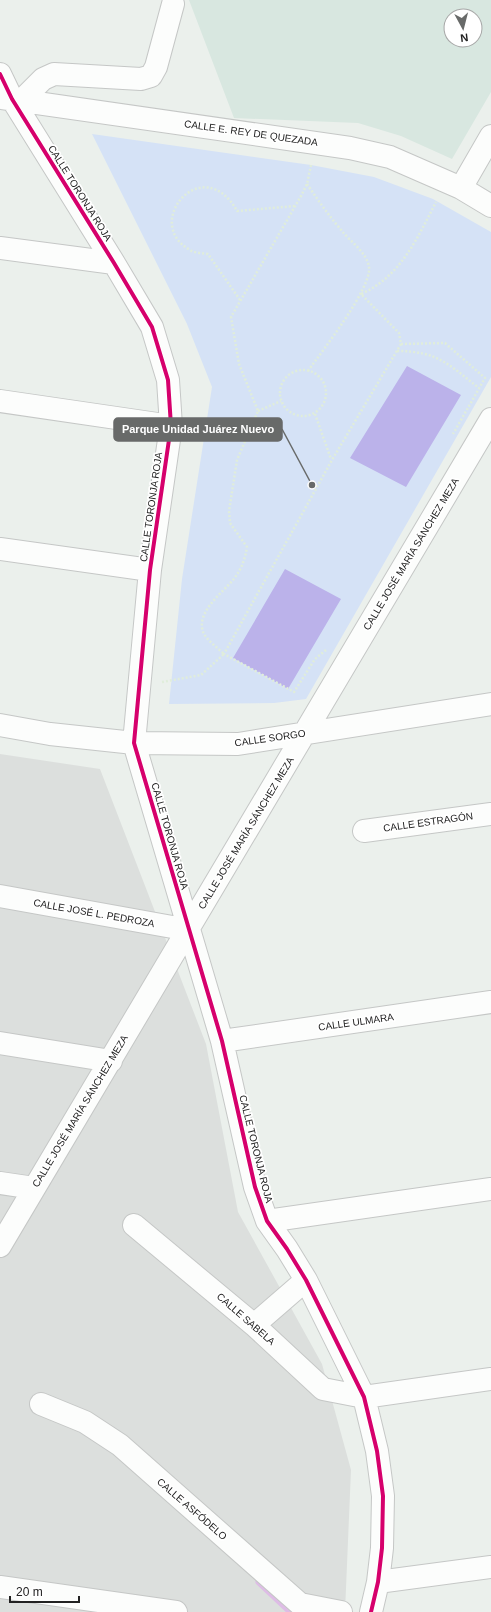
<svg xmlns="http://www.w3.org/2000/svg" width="491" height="1612" font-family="Arial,sans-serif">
	<rect width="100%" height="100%" fill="#ebf0ec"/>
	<path fill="#dcdfdd" d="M0 754 100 769 206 1044 238 1212 322 1364 351 1470 345 1612H0Z"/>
	<path fill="#d8e7e0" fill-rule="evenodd" d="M189 0H491V92L452 159 401 136 358 123 234 118ZM451 16H475V40H451Z"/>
	<path fill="#d5e2f6" d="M92 134 311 165 374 177 433 199 491 232V377L306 699 274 703 169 704 182 579 212 387 187 324Z"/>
	<path fill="#bbb2ea" d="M407 366 461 395 406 487 350 458Z
		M285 569 341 599 288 689 233 658Z"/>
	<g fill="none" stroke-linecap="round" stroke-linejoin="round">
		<path stroke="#debce6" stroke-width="7" d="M259 1582 291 1612"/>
		<defs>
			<path id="minor" d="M0 74 12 99 114 263 152 327 168 380 171 426 150 570 134 743 222 1041 255 1187 267 1221 287 1249 306 1280 364 1397 377 1451 383 1496 382 1548 378 1582 371 1612
				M2 98 350 148 390 157 461 188 491 206
				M21 101 43 79 54 74 141 79 151 76 156 67 173 4
				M461 188 491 136
				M0 248 114 263
				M0 401 171 426
				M0 549 150 570
				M0 725 50 734 134 743 238 744 491 704
				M364 831 491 814
				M0 896 189 930
				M222 1041 491 1002
				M0 1043 111 1061
				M0 1183 34 1188
				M267 1221 491 1189
				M134 1225 254 1325 323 1389 364 1397 491 1379
				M0 1246 491 419
				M254 1325 306 1280
				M41 1404 85 1422 120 1445 300 1604 341 1612
				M378 1582 491 1567
				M0 1587 176 1612"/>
		</defs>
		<use href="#minor" stroke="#c5c7c6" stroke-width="24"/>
		<path stroke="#e0eddb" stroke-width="2.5" stroke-dasharray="2 2" stroke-linecap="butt" d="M307 184C318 200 329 216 342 231 350 241 367 253 369 267 372 288 322 351 308 371
			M240 300 208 254C202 253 194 253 190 250 141 223 203 150 237 211L295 206
			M401 344 445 343 485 378 453 434
			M397 351C438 351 449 365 479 388
			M280 393a23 23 0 1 1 46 0a23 23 0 1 1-46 0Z
			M258 411 281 401
			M315 414 331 459
			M326 650 315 659 294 692 224 654 332 460 401 344 399 333 361 294C400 277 417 239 436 202
			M162 682 201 675 224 654C218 648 208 641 204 634 194 614 221 594 233 580 241 570 245 560 247 547L230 523 229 511 237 460 258 411 239 364 231 317 301 196 307 184 311 165"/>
		<use href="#minor" stroke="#fcfdfc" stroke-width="22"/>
		<defs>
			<path id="cycleway" d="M0 74 12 99 114 263 152 327 168 380 171 426 150 570 134 743 222 1041 255 1187 267 1221 287 1249 306 1280 364 1397 377 1451 383 1496 382 1548 378 1582 371 1612"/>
		</defs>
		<use href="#cycleway" stroke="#fff" stroke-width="6"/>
		<use href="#cycleway" stroke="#d6006c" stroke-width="4"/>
	</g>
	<g text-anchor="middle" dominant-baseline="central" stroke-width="3.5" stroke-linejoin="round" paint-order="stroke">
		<g font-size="10" fill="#222" stroke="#fff">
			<text transform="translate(251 133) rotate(8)">CALLE E. REY DE QUEZADA</text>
			<text transform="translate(80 193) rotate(58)">CALLE TORONJA ROJA</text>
			<text transform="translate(151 507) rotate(-82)">CALLE TORONJA ROJA</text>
			<text transform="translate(411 554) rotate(-59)">CALLE JOSÉ MARÍA SÁNCHEZ MEZA</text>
			<text transform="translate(270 738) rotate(-8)">CALLE SORGO</text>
			<text transform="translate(428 822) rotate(-8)">CALLE ESTRAGÓN</text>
			<text transform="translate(246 833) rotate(-59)">CALLE JOSÉ MARÍA SÁNCHEZ MEZA</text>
			<text transform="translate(170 836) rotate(74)">CALLE TORONJA ROJA</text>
			<text transform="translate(94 913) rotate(10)">CALLE JOSÉ L. PEDROZA</text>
			<text transform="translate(356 1022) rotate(-8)">CALLE ULMARA</text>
			<text transform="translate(80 1111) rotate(-59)">CALLE JOSÉ MARÍA SÁNCHEZ MEZA</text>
			<text transform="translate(256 1149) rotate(76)">CALLE TORONJA ROJA</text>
			<text transform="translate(246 1319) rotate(41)">CALLE SABELA</text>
			<text transform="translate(192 1509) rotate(41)">CALLE ASFÓDELO</text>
		</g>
	</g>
	<path fill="none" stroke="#686a69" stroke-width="1.5" d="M312 485L282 429"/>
	<circle fill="#686a69" stroke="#fff" stroke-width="1.5" cx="312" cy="485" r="4"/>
	<rect fill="#686a69" stroke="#686a69" stroke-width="1.5" x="114" y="418" width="168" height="23" rx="4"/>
	<g font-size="11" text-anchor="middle" font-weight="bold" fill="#fff">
		<text x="198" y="433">Parque Unidad Juárez Nuevo</text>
	</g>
	<g transform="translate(463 28) rotate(173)"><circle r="19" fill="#ffffff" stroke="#a7a7a7"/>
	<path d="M0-3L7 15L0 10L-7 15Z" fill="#686a69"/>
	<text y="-6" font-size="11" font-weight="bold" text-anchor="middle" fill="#222222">N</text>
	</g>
	<path d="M10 1596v6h69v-6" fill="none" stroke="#222222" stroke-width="2"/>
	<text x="16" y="1596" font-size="12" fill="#222222" stroke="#ffffff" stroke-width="3" paint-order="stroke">20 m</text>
</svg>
